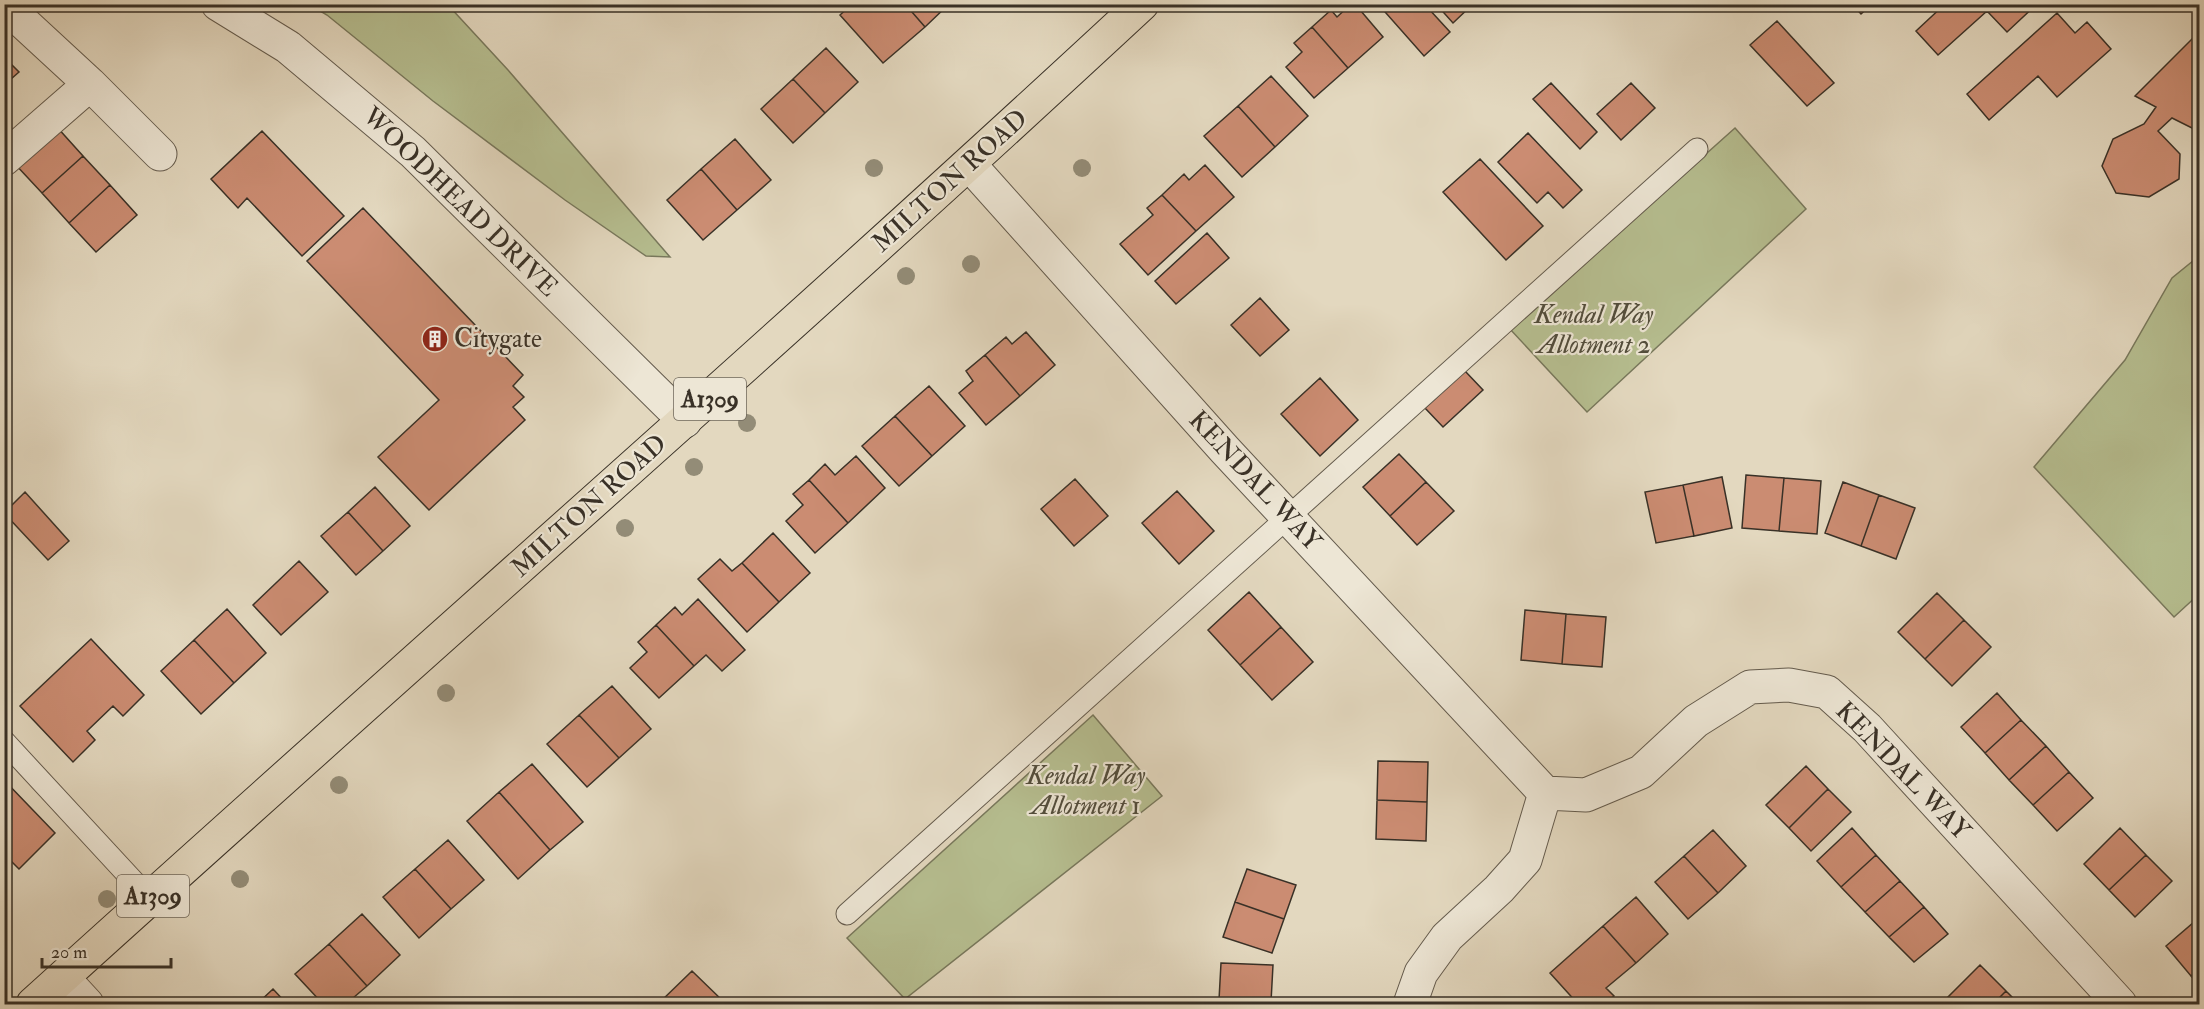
<svg xmlns="http://www.w3.org/2000/svg" width="2204" height="1009" font-family="'IM FELL Double Pica',serif">
	<rect width="100%" height="100%" fill="#e3d8bf"/>
	<filter id="stains"><feTurbulence type="fractalNoise" baseFrequency=".00333" numOctaves="4"/><feColorMatrix values="0 0 0 0 .2 0 0 0 0 .09 0 0 0 0 .02 0 0 0 .5 -.17"/></filter>
	<radialGradient id="worn" r=".72"><stop offset=".6" stop-color="#630" stop-opacity="0"/><stop offset="1" stop-color="#630" stop-opacity=".3"/></radialGradient>
	<path fill="#b6be90" stroke="#78785c" stroke-width="1.5" d="M310 5H448L508 70 670 257 646 256 565 200 433 101 327 15Z
		M1735 128 1806 209 1587 412 1510 329Z
		M2199 256V594L2174 617 2034 467 2125 360 2172 278Z
		M1093 715 1162 796 905 999 847 938Z"/>
	<path fill="#cb8c72" stroke="#393127" stroke-width="1.5" d="M852 4H905L925 27 883 63 840 15Z
		M905 4H949L925 27Z
		M1351 4H1355L1383 37 1348 68 1312 27 1331 10 1337 17Z
		M1378 4H1432L1428 8 1450 32 1424 56Z
		M1436 4H1473L1453 23Z
		M1852 4H1872L1861 14Z
		M1945 4H2037L2007 32 1987 11 1938 55 1916 31Z
		M2057 13 2075 33 2087 22 2111 49 2057 97 2038 76 1989 120 1967 94Z
		M1777 21 1834 83 1807 106 1750 45Z
		M1312 27 1348 68 1314 98 1286 67 1302 52 1294 43Z
		M2199 32 2200 132 2172 118 2158 131 2180 154 2179 179 2149 197 2116 193 2102 166 2113 139 2144 124 2156 107 2135 96Z
		M826 48 858 82 825 113 793 79Z
		M4 57 19 72 4 85Z
		M1271 76 1308 116 1275 147 1238 106Z
		M793 79 825 113 793 143 761 109Z
		M1551 83 1597 132 1580 149 1533 99Z
		M1631 83 1655 108 1621 140 1597 114Z
		M1238 106 1275 147 1242 177 1204 136Z
		M56 126 83 156 42 193 15 164Z
		M262 131 344 216 302 256 247 198 238 208 211 179Z
		M1528 133 1582 190 1563 208 1548 192 1537 203 1498 162Z
		M735 139 771 180 737 210 701 169Z
		M83 156 110 185 69 223 42 193Z
		M1480 159 1543 226 1506 260 1443 192Z
		M1205 165 1234 197 1196 231 1162 195 1184 174 1189 180Z
		M701 169 737 210 703 240 667 200Z
		M110 185 137 215 96 252 69 223Z
		M1162 195 1196 231 1148 275 1120 244 1153 215 1147 208Z
		M363 208 523 375 513 386 524 397 513 407 525 420 429 510 378 457 439 400 307 261Z
		M1207 233 1229 258 1176 304 1155 281Z
		M1260 298 1289 330 1260 356 1231 325Z
		M1026 332 1055 365 1020 396 985 355 1006 337 1012 344Z
		M985 355 1020 396 986 425 959 393 973 381 966 371Z
		M1465 371 1483 390 1443 427 1425 408Z
		M1320 378 1358 420 1320 456 1281 414Z
		M929 386 965 426 932 456 895 416Z
		M895 416 932 456 899 486 862 446Z
		M1399 454 1426 482 1390 516 1363 487Z
		M856 456 885 488 848 523 809 480 825 464 835 475Z
		M1746 475 1784 478 1779 531 1742 528Z
		M1722 477 1732 528 1694 536 1683 485Z
		M1784 478 1821 481 1817 534 1779 531Z
		M1075 479 1108 516 1074 546 1041 509Z
		M809 480 848 523 815 553 786 521 803 505 793 494Z
		M1426 482 1454 511 1417 545 1390 516Z
		M1843 482 1879 495 1861 546 1825 533Z
		M1683 485 1694 536 1656 543 1645 492Z
		M375 487 410 526 383 551 348 512Z
		M1177 491 1214 531 1179 564 1142 523Z
		M25 492 69 541 48 560 4 513Z
		M1879 495 1915 508 1896 559 1861 546Z
		M348 512 383 551 356 575 321 536Z
		M773 533 810 573 779 602 742 563Z
		M720 559 732 571 742 563 779 602 747 632 698 579Z
		M299 561 328 592 281 635 253 605Z
		M1249 592 1281 627 1240 665 1208 630Z
		M1937 593 1964 620 1925 659 1898 632Z
		M698 599 745 650 722 671 706 655 694 666 656 625 675 607 682 615Z
		M227 609 266 653 234 683 194 640Z
		M1525 610 1566 614 1562 664 1521 660Z
		M1566 614 1606 617 1602 667 1562 664Z
		M1964 620 1991 647 1952 686 1925 659Z
		M656 625 694 666 659 698 630 668 647 652 638 642Z
		M1281 627 1313 662 1272 700 1240 665Z
		M91 639 144 695 123 716 113 706 87 731 95 740 73 762 20 706Z
		M194 640 234 683 201 714 161 671Z
		M612 686 651 729 619 758 579 715Z
		M1997 693 2021 720 1985 753 1961 727Z
		M579 715 619 758 587 787 547 744Z
		M2021 720 2046 746 2009 780 1985 753Z
		M2046 746 2069 772 2033 805 2009 780Z
		M1378 761 1428 762 1427 802 1377 800Z
		M532 764 583 822 550 850 499 792Z
		M1806 766 1828 789 1789 828 1766 805Z
		M2069 772 2093 798 2057 831 2033 805Z
		M4 780 55 833 19 869 4 854Z
		M1828 789 1851 812 1811 851 1789 828Z
		M499 792 550 850 518 879 467 821Z
		M1377 800 1427 802 1426 841 1376 839Z
		M1852 828 1876 855 1841 887 1817 861Z
		M2120 828 2146 855 2109 890 2084 864Z
		M1713 830 1746 866 1718 893 1684 856Z
		M448 840 484 880 451 909 415 869Z
		M1876 855 1900 881 1865 912 1841 887Z
		M2146 855 2172 881 2135 917 2109 890Z
		M1684 856 1718 893 1688 919 1655 882Z
		M415 869 451 909 419 938 383 897Z
		M1247 869 1296 885 1284 919 1235 902Z
		M1900 881 1924 907 1889 937 1865 912Z
		M1636 897 1668 934 1636 963 1603 926Z
		M1235 902 1284 919 1272 953 1223 937Z
		M1924 907 1948 934 1914 962 1889 937Z
		M362 914 400 955 367 986 329 944Z
		M2200 917V968L2191 976 2166 946Z
		M1603 926 1636 963 1606 988 1614 996 1604 1004H1578L1550 973Z
		M329 944 367 986 346 1004H323L295 974Z
		M1221 963 1273 965 1271 1002 1219 1000Z
		M1980 965 2006 991 1993 1004H1952L1946 999Z
		M2200 968V986L2191 976Z
		M692 971 726 1004H658Z
		M273 989 287 1004H257Z
		M2006 991 2019 1004H1993Z
		M1219 1000 1271 1002V1004H1219Z"/>
	<g fill="none" stroke-linecap="round" stroke-linejoin="round">
		<defs>
			<path id="lane" d="M4 741 150 899
				M847 914 1697 149"/>
			<path id="street" d="M218 4 288 47 413 152 685 421
				M90 84 160 154
				M4 159 90 84 12 12
				M969 164 1225 450 1545 793 1586 795 1641 772 1696 721 1750 687 1789 685 1827 692 1867 728 2120 1004
				M63 978 87 1004
				M1410 1004 1421 973 1447 937 1499 889 1525 860 1545 793"/>
			<path id="primary" d="M33 1004C401 670 777 343 1142 4"/>
		</defs>
		<use href="#lane" stroke="#645b4d" stroke-width="23"/>
		<use href="#street" stroke="#645b4d" stroke-width="35"/>
		<use href="#primary" stroke="#393127" stroke-width="35"/>
		<use href="#lane" stroke="#ede6d5" stroke-width="21"/>
		<use href="#street" stroke="#ede6d5" stroke-width="33"/>
		<use href="#primary" stroke="#e3d8bf" stroke-width="33"/>
	</g>
	<g fill="#938c77">
		<circle cx="874" cy="168" r="9"/>
		<circle cx="1082" cy="168" r="9"/>
		<circle cx="971" cy="264" r="9"/>
		<circle cx="906" cy="276" r="9"/>
		<circle cx="747" cy="423" r="9"/>
		<circle cx="694" cy="467" r="9"/>
		<circle cx="625" cy="528" r="9"/>
		<circle cx="446" cy="693" r="9"/>
		<circle cx="339" cy="785" r="9"/>
		<circle cx="240" cy="879" r="9"/>
		<circle cx="107" cy="899" r="9"/>
	</g>
	<defs>
		<symbol id="building-disc" viewBox="-11 -11 22 22"><circle r="9.5" fill="#8f2418" stroke="#ede6d5"/><path d="M-4-6H4V6H1V3H-1V6H-4ZM-2.5-4.3h1.7v1.8h-1.7ZM.8-4.3h1.7v1.8H.8ZM-2.5-1h1.7V.8h-1.7ZM.8-1h1.7V.8H.8Z" fill="#fff"/></symbol>
	</defs>
	<g fill-rule="evenodd">
		<use href="#building-disc" x="420" y="324" width="30" height="30"/>
	</g>
	<g text-anchor="middle" dominant-baseline="central" stroke-width="4.5" stroke-linejoin="round" paint-order="stroke">
		<g fill="#ede6d5" stroke="#6f675b" stroke-width="1.5">
			<rect x="674" y="378" width="72" height="42" rx="4.5"/>
			<rect x="117" y="875" width="72" height="42" rx="4.5"/>
		</g>
		<g font-size="24" font-weight="bold" fill="#393127">
			<text x="710" y="399">A1309</text>
			<text x="153" y="896">A1309</text>
		</g>
		<g font-size="26" fill="#393127" stroke="#ede6d5">
			<text transform="translate(950 181) rotate(-42)">MILTON ROAD</text>
			<text transform="translate(460 202) rotate(44)">WOODHEAD DRIVE</text>
			<text transform="translate(1255 481) rotate(47)">KENDAL WAY</text>
			<text transform="translate(589 506) rotate(-42)">MILTON ROAD</text>
			<text transform="translate(1903 771) rotate(46)">KENDAL WAY</text>
		</g>
		<g font-size="26" font-style="italic" fill="#524d3c" stroke="#ede6d5">
			<text x="1594" y="315">Kendal Way<tspan x="1594" dy="30">Allotment 2</tspan></text>
			<text x="1086" y="776">Kendal Way<tspan x="1086" dy="30">Allotment 1</tspan></text>
		</g>
		<g font-size="26" fill="#393127" stroke="#ede6d5" text-anchor="start">
			<text x="454" y="339">Citygate</text>
		</g>
	</g>
	<rect width="2204" height="1009" fill="none" stroke="#e3d8bf" stroke-width="24"/>
	<rect x="6" y="6" width="2192" height="997" fill="none" stroke="#393127" stroke-width="3"/>
	<rect x="12" y="12" width="2180" height="985" fill="none" stroke="#393127" stroke-width="1.5"/>
	<path d="M42 958v9h129v-9" fill="none" stroke="#393127" stroke-width="3"/>
	<text x="51" y="958" font-size="18" fill="#393127" stroke="#ede6d5" stroke-width="4.5" paint-order="stroke">20 m</text>
	<rect width="100%" height="100%" filter="url(#stains)"/>
	<rect width="100%" height="100%" fill="url(#worn)"/>
</svg>
